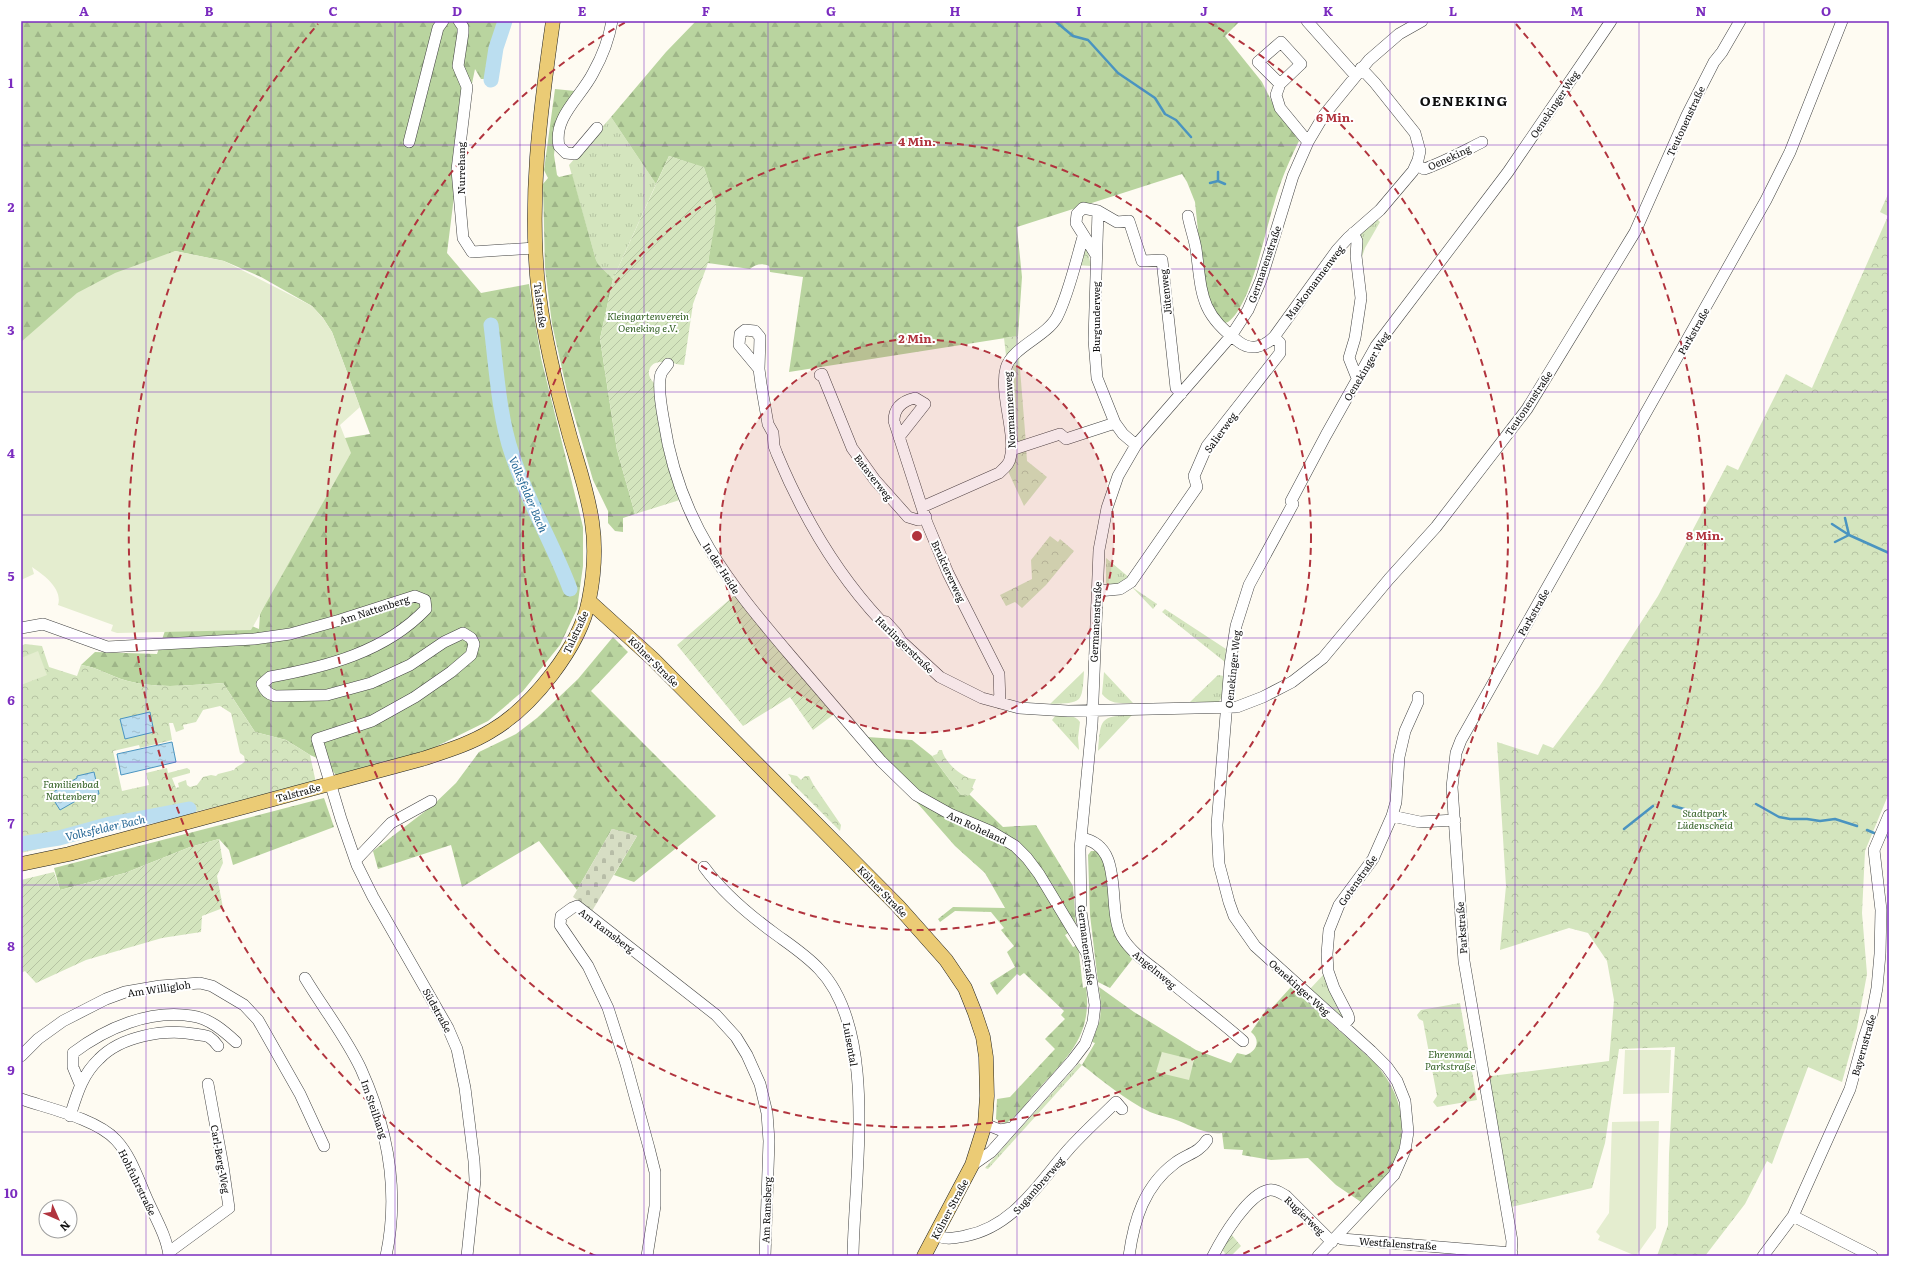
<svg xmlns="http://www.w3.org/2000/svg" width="1910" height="1277" font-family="Literata,serif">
	<defs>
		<pattern id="grass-tufts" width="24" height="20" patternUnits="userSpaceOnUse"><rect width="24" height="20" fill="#d4e5be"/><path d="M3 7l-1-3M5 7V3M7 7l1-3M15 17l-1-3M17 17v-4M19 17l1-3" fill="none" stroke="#b5c3a2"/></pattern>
		<pattern id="forest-firs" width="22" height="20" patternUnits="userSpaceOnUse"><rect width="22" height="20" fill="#b9d49f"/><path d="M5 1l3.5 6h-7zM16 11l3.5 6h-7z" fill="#9eb588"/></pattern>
		<pattern id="cemetery-stones" width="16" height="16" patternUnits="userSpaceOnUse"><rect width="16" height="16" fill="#d7dec4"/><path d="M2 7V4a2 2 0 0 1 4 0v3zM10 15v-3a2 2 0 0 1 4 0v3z" fill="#b7bda7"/></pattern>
		<pattern id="park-crowns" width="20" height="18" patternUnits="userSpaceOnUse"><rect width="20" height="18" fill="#d4e5be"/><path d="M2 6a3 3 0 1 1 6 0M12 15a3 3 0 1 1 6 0" fill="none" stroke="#b5c3a2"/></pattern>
		<pattern id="garden-furrows" width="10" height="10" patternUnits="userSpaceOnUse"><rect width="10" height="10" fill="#d4e5be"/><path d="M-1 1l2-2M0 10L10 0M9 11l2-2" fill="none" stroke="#b5c3a2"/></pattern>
		<pattern id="water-ripples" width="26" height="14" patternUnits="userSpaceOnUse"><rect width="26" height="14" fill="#bbdef0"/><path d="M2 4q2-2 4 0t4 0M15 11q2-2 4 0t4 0" fill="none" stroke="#a0bdcd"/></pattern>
	</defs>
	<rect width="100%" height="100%" fill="#fefbf2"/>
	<path fill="url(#grass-tufts)" d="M611 117 656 184 613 279 598 264 596 260 569 165Z
		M1377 219 1380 222 1365 248 1362 257 1359 256 1360 234Z
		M1106 558 1131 579 1127 583 1106 586Z
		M1132 587 1157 604 1153 609Z
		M1165 609 1226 649 1225 662 1162 612Z
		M1084 671C1082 703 1083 703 1050 704Z
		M1104 672 1133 703C1120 703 1111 705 1102 694Z
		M1218 675 1224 676 1222 697 1218 703 1190 702Z
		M1133 714 1098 751C1101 718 1099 717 1133 714Z
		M1056 715C1065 716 1075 714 1080 722L1078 738 1079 750 1052 720Z
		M1324 974 1344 1015 1343 1018 1310 989Z
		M1079 1063 1082 1065 988 1169 985 1168Z"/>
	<path fill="url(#forest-firs)" d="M21 21H503L495 45 489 79H481L475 69 462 132 447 253 481 293 529 284 541 358 583 527V566L577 609 560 645 523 691 488 721 429 750 336 775 324 761 310 755 286 740 255 732 223 683C190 685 154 690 121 679 107 674 96 667 81 665L95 652 157 654 167 625 247 624 259 629 260 614 345 438 370 434 332 332 323 318 312 306 261 277 224 261 175 251 21 447Z
		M696 21H1240L1225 36 1262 82 1273 104 1299 141C1289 161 1280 182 1274 204 1265 231 1251 306 1228 322L1225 323 1212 310 1203 279 1195 202 1187 182 1182 174 1017 227 1022 277 1018 336 789 372 803 277 770 272 769 266C763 263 755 264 750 269L708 263 716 206 704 168 669 156 656 184 611 117 666 52Z
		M555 89 575 91 555 145 554 155 557 175 559 177 572 174 596 260 598 264 613 279 600 339 617 450 635 514 623 518V532L615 531 608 523V511L593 480 567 391 552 324 545 268 543 184 548 178 544 170Z
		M613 637 628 652 591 691 716 816 634 882 614 875 637 836 612 829 577 890 539 841 462 887 451 845 378 869 373 851 432 806 456 783 479 752 516 734 537 718 578 679Z
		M867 737 912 740 932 756 961 795 969 794 1003 827 1036 825 1073 886 1076 927 1034 864 911 788Z
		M912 797 1020 853 1070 932 1065 935 1073 947 1078 945 1083 988 1086 987C1093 1038 1065 1059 1034 1094 1026 1103 1017 1117 1006 1123L1000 1122 996 1119 997 1099 1010 1097 1055 1049 1045 1039 1065 1019 1061 1015 1064 1011 1024 973 1020 976 1017 974 997 995 990 983 1015 967 1007 952 1014 946 1001 930 1004 928 991 912 955 911 940 922 938 919 953 907 1005 908 985 873 955 846Z
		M324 798 334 827 233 865 229 850 219 839 190 847 125 873 60 890 54 868Z
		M1091 851H1096L1103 859 1109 888 1134 957 1110 988 1098 982 1090 915 1088 855Z
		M1099 987 1134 1012 1196 1050 1231 1063 1237 1053 1246 1055C1257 1051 1261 1040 1251 1032L1268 1007 1271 1009 1291 987 1375 1063C1403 1094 1412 1136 1388 1173 1381 1184 1370 1193 1361 1202L1336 1185 1308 1158 1271 1160 1242 1155 1243 1150 1224 1149 1222 1133C1208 1135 1193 1127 1179 1121 1170 1117 1159 1116 1150 1112 1125 1100 1103 1081 1082 1065L1095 1043 1092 1042 1100 1020 1101 1004Z"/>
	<path fill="url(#cemetery-stones)" d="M612 829 622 831 637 836 592 911 573 897Z"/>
	<path fill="url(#park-crowns)" fill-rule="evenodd" d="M1889 192V793L1865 851 1862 913 1867 974 1857 1028 1842 1082 1808 1067 1772 1164 1767 1161 1745 1204 1705 1256H1657L1668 1225 1669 1154 1675 1047 1619 1049 1605 1143 1592 1188 1507 1208 1484 1077 1609 1061 1614 1000 1607 961 1588 933 1569 928 1500 950 1506 886 1497 742 1538 755 1543 744 1553 748 1599 687 1658 596 1727 465 1738 470 1786 374 1812 388 1888 216 1880 212Z
		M1083 244 1088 252 1091 266 1076 265Z
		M1018 336V348L1007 364 1004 338Z
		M1019 356 1026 444 1014 447C1011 418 1001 382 1019 356Z
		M1026 447 1027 461 1047 477 1024 506 1008 471 1014 450Z
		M1050 536 1058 542 1060 539 1074 551 1046 585 1022 608 1015 602 1006 606 1000 595 1032 579 1031 560Z
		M25 644 42 646 49 667 77 676 81 665C96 667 107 674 121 679 154 690 190 685 223 683L255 732 286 740 310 755 316 783 21 853V646ZM220 706 231 713 240 753 244 756 245 761C241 766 237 765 234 770L218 774 216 776 211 775 203 777 197 785 190 787 187 785 186 780 178 783 179 787 176 788 172 778 190 773V770L187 768 168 773 167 768 146 773 149 785 122 791 113 751 139 745 140 748 172 740 169 723H173L176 732 184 729 183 725 196 722 203 710Z
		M939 750H942C944 762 964 780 976 779L972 788 974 789 968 796 961 795 932 756 937 754Z
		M788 774 797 776 801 780 805 776H809L813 784 841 825 840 831 791 782V778Z
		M1460 1003 1477 1100 1437 1107 1433 1102 1437 1096 1423 1021 1419 1019 1417 1015 1421 1010Z"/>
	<path fill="url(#garden-furrows)" d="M669 156 704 167 716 204 715 223 708 263 693 304 684 365C674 364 655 357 650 368 647 374 650 379 654 383L683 499 635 514 617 450 600 339 613 279Z
		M736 594 837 712 813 730 790 697 743 726 677 645Z
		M219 839 223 863 217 876 223 908 202 916 201 932 162 938 86 960 36 983 25 971 21 973V880L54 872 60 890 125 873 190 847Z
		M1231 1234 1241 1246 1231 1256H1223L1225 1253 1222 1250Z"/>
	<path fill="#e4edcf" d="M175 251 224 261 312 306 323 318 332 332 360 407 340 425 351 453 251 630 117 633 111 631 113 625 58 605C63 589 44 575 32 567L34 574 21 580V342L77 293 115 273Z
		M38 651 47 675 21 685V658Z
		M1625 1050H1671L1669 1093 1623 1094Z
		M1162 1052 1194 1060 1189 1080 1156 1072Z
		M1659 1121 1656 1228 1636 1256 1598 1240 1600 1236 1596 1232 1609 1213 1612 1122Z"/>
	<path fill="url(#water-ripples)" stroke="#4a94c0" d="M150 712 154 732 125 739 120 719Z
		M172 742 176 762 121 775 117 754Z
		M94 772 99 794 81 798 60 810 50 794 77 778V776Z"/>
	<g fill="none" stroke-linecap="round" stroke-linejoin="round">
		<path stroke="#4a94c0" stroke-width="2.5" d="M1055 21 1073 36 1088 40 1118 73 1155 98 1165 114 1176 120 1191 137
			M1218 172V181L1225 184
			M1210 183 1218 181
			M528 494 540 504
			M1832 524 1849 535 1889 553
			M1835 542 1849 535 1845 518
			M1756 804 1779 817 1790 819H1807L1820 821 1835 819 1857 826
			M1673 806 1721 819
			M1624 829 1653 806
			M1867 830 1874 833
			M1888 837 1889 838"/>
		<path stroke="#bbdef0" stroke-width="15" d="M491 80 496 48 505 21
			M491 325C496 365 499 417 512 454 527 501 553 543 570 589
			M21 844 59 838 110 824 189 809"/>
		<defs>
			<path id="minor" d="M459 21 463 27V33L458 66 467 87 457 170 463 238 472 252 535 248
				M1307 21 1355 75
				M1281 42 1301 64 1280 84 1258 62Z
				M1280 84 1276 95 1280 108 1308 142
				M597 128 575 154 566 153 559 146C553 117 581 97 593 73 602 57 609 39 612 21
				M409 142 438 28 443 21
				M1416 165 1424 169C1444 162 1462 152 1482 142
				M1098 211 1094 340 1097 378 1115 423 1123 434 1136 445
				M1188 216C1190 227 1194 237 1196 249 1202 293 1199 313 1239 342 1251 351 1264 347 1274 337L1337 250 1348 238 1380 210 1413 171 1418 160 1420 151 1415 133 1375 83 1361 68
				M1353 233 1357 241 1356 256 1361 298 1355 338 1349 358 1357 378
				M1096 255 1076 223 1077 214 1083 208 1098 211 1117 222 1129 221 1142 261 1162 260 1176 388 1181 394
				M668 364C666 367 662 371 661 374 657 385 662 411 664 422 679 522 728 582 790 655 821 691 851 726 881 761L916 795 950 814 990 831 1015 846 1027 858 1039 874 1086 952
				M759 369 739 345 740 334 745 330 755 331 760 337 759 369 761 384 768 424 773 433 774 446 777 454C802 514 837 574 881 621L886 622 896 633 901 641 940 677 982 698 1019 708 1068 711 1237 707 1263 697 1292 682 1323 658 1389 579 1436 527 1527 409 1635 232 1687 115 1714 62 1722 52 1740 21
				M820 375 822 374 852 448 875 480 908 517 918 520 926 517
				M899 437 925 404 915 398C902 401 894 408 894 421L927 523 948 573 999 674 1000 703
				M1011 450 1060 434 1066 439 1115 423
				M922 507 999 473C1003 469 1009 465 1010 459 1017 435 999 394 1006 368 1012 347 1046 337 1057 317 1068 296 1076 261 1083 237
				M1098 591 1120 589 1131 582 1197 487 1194 476 1207 446 1280 353V343L1274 337
				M21 628 43 624 107 647 254 639 290 634 340 620 415 596 425 600 426 609C385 652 326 667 270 677L262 684C265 691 268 694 275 696L327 695 371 683 410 665 444 642 463 633 471 638 474 644 471 655 451 672 415 697 372 721 317 739 341 819 357 865 373 897 448 1028 457 1049 465 1088 474 1161 475 1180 467 1256
				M1392 816 1396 802 1399 757 1405 731 1418 702V697
				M1081 838C1127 846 1105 907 1122 937 1131 952 1147 963 1161 974 1188 997 1217 1018 1243 1041
				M356 860 391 823 431 801
				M704 867C723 893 748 914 774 933 789 944 806 955 819 969 879 1031 854 1176 853 1256
				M305 978C323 1008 346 1037 361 1069 388 1129 400 1191 386 1256
				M1343 1026 1349 1019 1348 1015 1334 988 1328 971 1327 954 1329 930 1339 905 1373 859 1392 816 1420 822 1455 820
				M21 1056 38 1039 63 1021 106 999 125 992 160 986 200 983 212 986 244 1005 258 1020 300 1094 324 1146
				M80 1084 73 1067V1053C106 1028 150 1009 192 1016 209 1018 224 1031 236 1042
				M21 1099C47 1108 97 1119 116 1140 131 1156 138 1179 147 1199 155 1217 167 1237 169 1256
				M70 1116C77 1094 82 1075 99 1059 121 1036 164 1029 194 1034 199 1035 205 1035 209 1037 212 1039 216 1043 218 1046
				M985 1124 1000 1130 1011 1128
				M971 1166 991 1152 1072 1061 1085 1044 1093 1022 1095 1005 1081 912 1080 849 1092 724 1099 550 1107 508 1118 476 1136 445 1231 336 1248 310 1261 280 1293 176 1308 142 1324 115 1369 60 1399 34 1422 21
				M1793 1216 1872 1256
				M935 1235C945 1240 954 1238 965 1236 1013 1227 1038 1184 1068 1150 1083 1133 1100 1118 1116 1102L1122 1109
				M1338 1235 1342 1239 1512 1253
				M169 1252 229 1208 223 1166 208 1084
				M647 1256 655 1206V1172L649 1148 626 1064 608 1008 588 966 560 925 561 916 572 908 577 906 716 1015 736 1037 747 1055 760 1084 767 1113 769 1141 765 1256
				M1129 1256C1134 1220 1144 1186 1175 1163 1187 1154 1199 1153 1207 1140
				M1213 1256C1222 1238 1248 1194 1269 1190 1276 1189 1281 1193 1286 1196L1332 1242
				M1318 1256 1394 1175 1405 1150 1408 1132 1405 1101 1397 1081 1387 1067 1371 1051 1255 946 1234 916 1229 902 1219 864 1217 825 1230 665 1236 626 1249 585 1293 504 1291 501 1326 435 1376 346 1508 172 1611 21
				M1511 1256 1512 1241 1464 961 1452 787 1456 753 1461 740 1766 200 1790 152 1842 21
				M1763 1256 1793 1216 1850 1089 1864 1038 1872 1014 1877 988 1880 954 1881 910 1874 850 1889 815"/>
			<path id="major" d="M589 601 653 659 898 906 946 960 965 988 975 1013 983 1037 986 1057 987 1096 985 1124 972 1165 924 1256
				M21 864 69 854 422 759C446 751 470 744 491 731 532 707 580 647 589 600 594 575 596 548 592 522 588 493 578 465 570 437 557 390 545 343 539 295 528 203 540 112 553 21"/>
		</defs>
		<use href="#minor" stroke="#424242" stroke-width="12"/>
		<use href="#major" stroke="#202020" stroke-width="15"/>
		<use href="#minor" stroke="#fff" stroke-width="11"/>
		<use href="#major" stroke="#ebcb75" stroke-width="14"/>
	</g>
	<path fill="none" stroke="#7b2cbf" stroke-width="1" stroke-opacity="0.55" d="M146 21V1256M271 21V1256M395 21V1256M520 21V1256M644 21V1256M768 21V1256M893 21V1256M1017 21V1256M1142 21V1256M1266 21V1256M1390 21V1256M1515 21V1256M1639 21V1256M1764 21V1256M21 145H1889M21 269H1889M21 392H1889M21 515H1889M21 638H1889M21 762H1889M21 885H1889M21 1008H1889M21 1132H1889"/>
	<circle cx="917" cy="536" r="197" fill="#b1343e" fill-opacity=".12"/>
	<g fill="none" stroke="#b1343e" stroke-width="2" stroke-dasharray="7 5">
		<circle cx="917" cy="536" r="197"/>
		<circle cx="917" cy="536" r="394"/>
		<path d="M1208 22A591 591 0 1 1 626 22"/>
		<path d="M596 1256A788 788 0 0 1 318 24M1516 24A788 788 0 0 1 1238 1256"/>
	</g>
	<g text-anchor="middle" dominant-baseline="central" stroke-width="4" stroke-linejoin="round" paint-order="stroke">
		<g font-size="10" fill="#0f0f0f" stroke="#fff">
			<text transform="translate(1554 104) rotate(-56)">Oenekinger Weg</text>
			<text transform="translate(1685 121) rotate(-65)">Teutonenstraße</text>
			<text transform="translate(1449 157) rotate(-25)">Oeneking</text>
			<text transform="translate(460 168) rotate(-90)">Nurrehang</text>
			<text transform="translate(1264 264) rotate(-71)">Germanenstraße</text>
			<text transform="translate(1314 282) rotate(-53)">Markomannenweg</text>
			<text transform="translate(1165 292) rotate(-96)">Jütenweg</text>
			<text transform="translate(541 305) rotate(83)">Talstraße</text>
			<text transform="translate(1095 317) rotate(-90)">Burgunderweg</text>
			<text transform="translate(1693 331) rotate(-60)">Parkstraße</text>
			<text transform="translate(1366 366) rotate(-59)">Oenekinger Weg</text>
			<text transform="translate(1528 403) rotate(-56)">Teutonenstraße</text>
			<text transform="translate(1009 410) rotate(-93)">Normannenweg</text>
			<text transform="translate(1220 432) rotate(-54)">Salierweg</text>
			<text transform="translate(874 477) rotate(52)">Bataverweg</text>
			<text transform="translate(722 568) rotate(57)">In der Heide</text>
			<text transform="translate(949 571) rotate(65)">Bruktererweg</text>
			<text transform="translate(374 609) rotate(-18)">Am Nattenberg</text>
			<text transform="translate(1533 612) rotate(-60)">Parkstraße</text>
			<text transform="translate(1095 622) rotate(-87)">Germanenstraße</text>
			<text transform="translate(575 632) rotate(-65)">Talstraße</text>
			<text transform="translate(905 644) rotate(44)">Harlingerstraße</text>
			<text transform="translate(654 661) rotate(45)">Kölner Straße</text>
			<text transform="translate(1232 669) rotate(-84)">Oenekinger Weg</text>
			<text transform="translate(298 792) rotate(-15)">Talstraße</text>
			<text transform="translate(977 827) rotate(25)">Am Roheland</text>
			<text transform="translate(1357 880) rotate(-55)">Gotenstraße</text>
			<text transform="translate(883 891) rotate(46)">Kölner Straße</text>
			<text transform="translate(1461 928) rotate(-94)">Parkstraße</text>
			<text transform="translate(607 930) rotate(37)">Am Ramsberg</text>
			<text transform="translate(1087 945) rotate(83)">Germanenstraße</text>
			<text transform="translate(1155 969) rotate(40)">Angelnweg</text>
			<text transform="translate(1300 987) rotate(42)">Oenekinger Weg</text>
			<text transform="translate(159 988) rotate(-8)">Am Willigloh</text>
			<text transform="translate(438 1010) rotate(61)">Südstraße</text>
			<text transform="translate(851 1044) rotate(80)">Luisental</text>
			<text transform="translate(1863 1045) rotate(-74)">Bayernstraße</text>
			<text transform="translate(375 1109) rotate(71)">Im Steilhang</text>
			<text transform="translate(221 1159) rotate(80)">Carl-Berg-Weg</text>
			<text transform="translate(138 1182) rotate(64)">Hohfuhrstraße</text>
			<text transform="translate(1038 1185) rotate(-49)">Sugambrerweg</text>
			<text transform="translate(949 1209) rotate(-62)">Kölner Straße</text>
			<text transform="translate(766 1210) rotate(-88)">Am Ramsberg</text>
			<text transform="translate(1305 1215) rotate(44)">Rugierweg</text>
			<text transform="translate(1398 1243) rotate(4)">Westfalenstraße</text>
		</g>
		<g font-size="10" font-style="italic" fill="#336125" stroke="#fff">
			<text x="648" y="315">Kleingartenverein<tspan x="648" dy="12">Oeneking e.V.</tspan></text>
			<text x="71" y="783">Familienbad<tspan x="71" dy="12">Nattenberg</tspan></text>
			<text x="1705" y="812">Stadtpark<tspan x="1705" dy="12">Lüdenscheid</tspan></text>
			<text x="1450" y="1053">Ehrenmal<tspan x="1450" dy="12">Parkstraße</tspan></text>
		</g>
		<g font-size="11" font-style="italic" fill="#246795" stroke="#fff">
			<text transform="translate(529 494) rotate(67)">Volksfelder Bach</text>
			<text transform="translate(105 827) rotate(-13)">Volksfelder Bach</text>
		</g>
		<g font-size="14" font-weight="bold" letter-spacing="1" fill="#0f0f0f" stroke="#fff">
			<text x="1464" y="100">OENEKING</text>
		</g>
	</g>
	<circle cx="917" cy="536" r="6" fill="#b1343e" stroke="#fff" stroke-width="2"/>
	<g font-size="12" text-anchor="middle" font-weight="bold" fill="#b1343e" stroke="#fff" stroke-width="4" stroke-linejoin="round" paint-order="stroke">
		<text x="1335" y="122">6 Min.</text>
		<text x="917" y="146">4 Min.</text>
		<text x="917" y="343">2 Min.</text>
		<text x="1705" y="540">8 Min.</text>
	</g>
	<rect width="1910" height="1277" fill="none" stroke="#ffffff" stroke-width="44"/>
	<g transform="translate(58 1219) rotate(135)"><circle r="19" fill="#ffffff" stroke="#9f9f9f"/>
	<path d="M0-3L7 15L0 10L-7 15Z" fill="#b1343e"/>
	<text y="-6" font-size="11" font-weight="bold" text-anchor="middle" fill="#0f0f0f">N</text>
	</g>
	<rect x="22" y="22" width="1866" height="1233" fill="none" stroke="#7b2cbf" stroke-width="1.5"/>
	<g font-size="13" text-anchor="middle" font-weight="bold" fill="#7b2cbf">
		<text x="84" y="16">A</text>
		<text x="209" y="16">B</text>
		<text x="333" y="16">C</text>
		<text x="457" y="16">D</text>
		<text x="582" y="16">E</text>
		<text x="706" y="16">F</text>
		<text x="831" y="16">G</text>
		<text x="955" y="16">H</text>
		<text x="1079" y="16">I</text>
		<text x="1204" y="16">J</text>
		<text x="1328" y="16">K</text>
		<text x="1453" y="16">L</text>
		<text x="1577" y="16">M</text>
		<text x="1701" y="16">N</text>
		<text x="1826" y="16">O</text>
		<text x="11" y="88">1</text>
		<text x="11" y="212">2</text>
		<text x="11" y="335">3</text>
		<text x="11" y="458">4</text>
		<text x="11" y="581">5</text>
		<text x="11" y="705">6</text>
		<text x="11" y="828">7</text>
		<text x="11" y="951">8</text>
		<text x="11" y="1075">9</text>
		<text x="11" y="1198">10</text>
	</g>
</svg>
